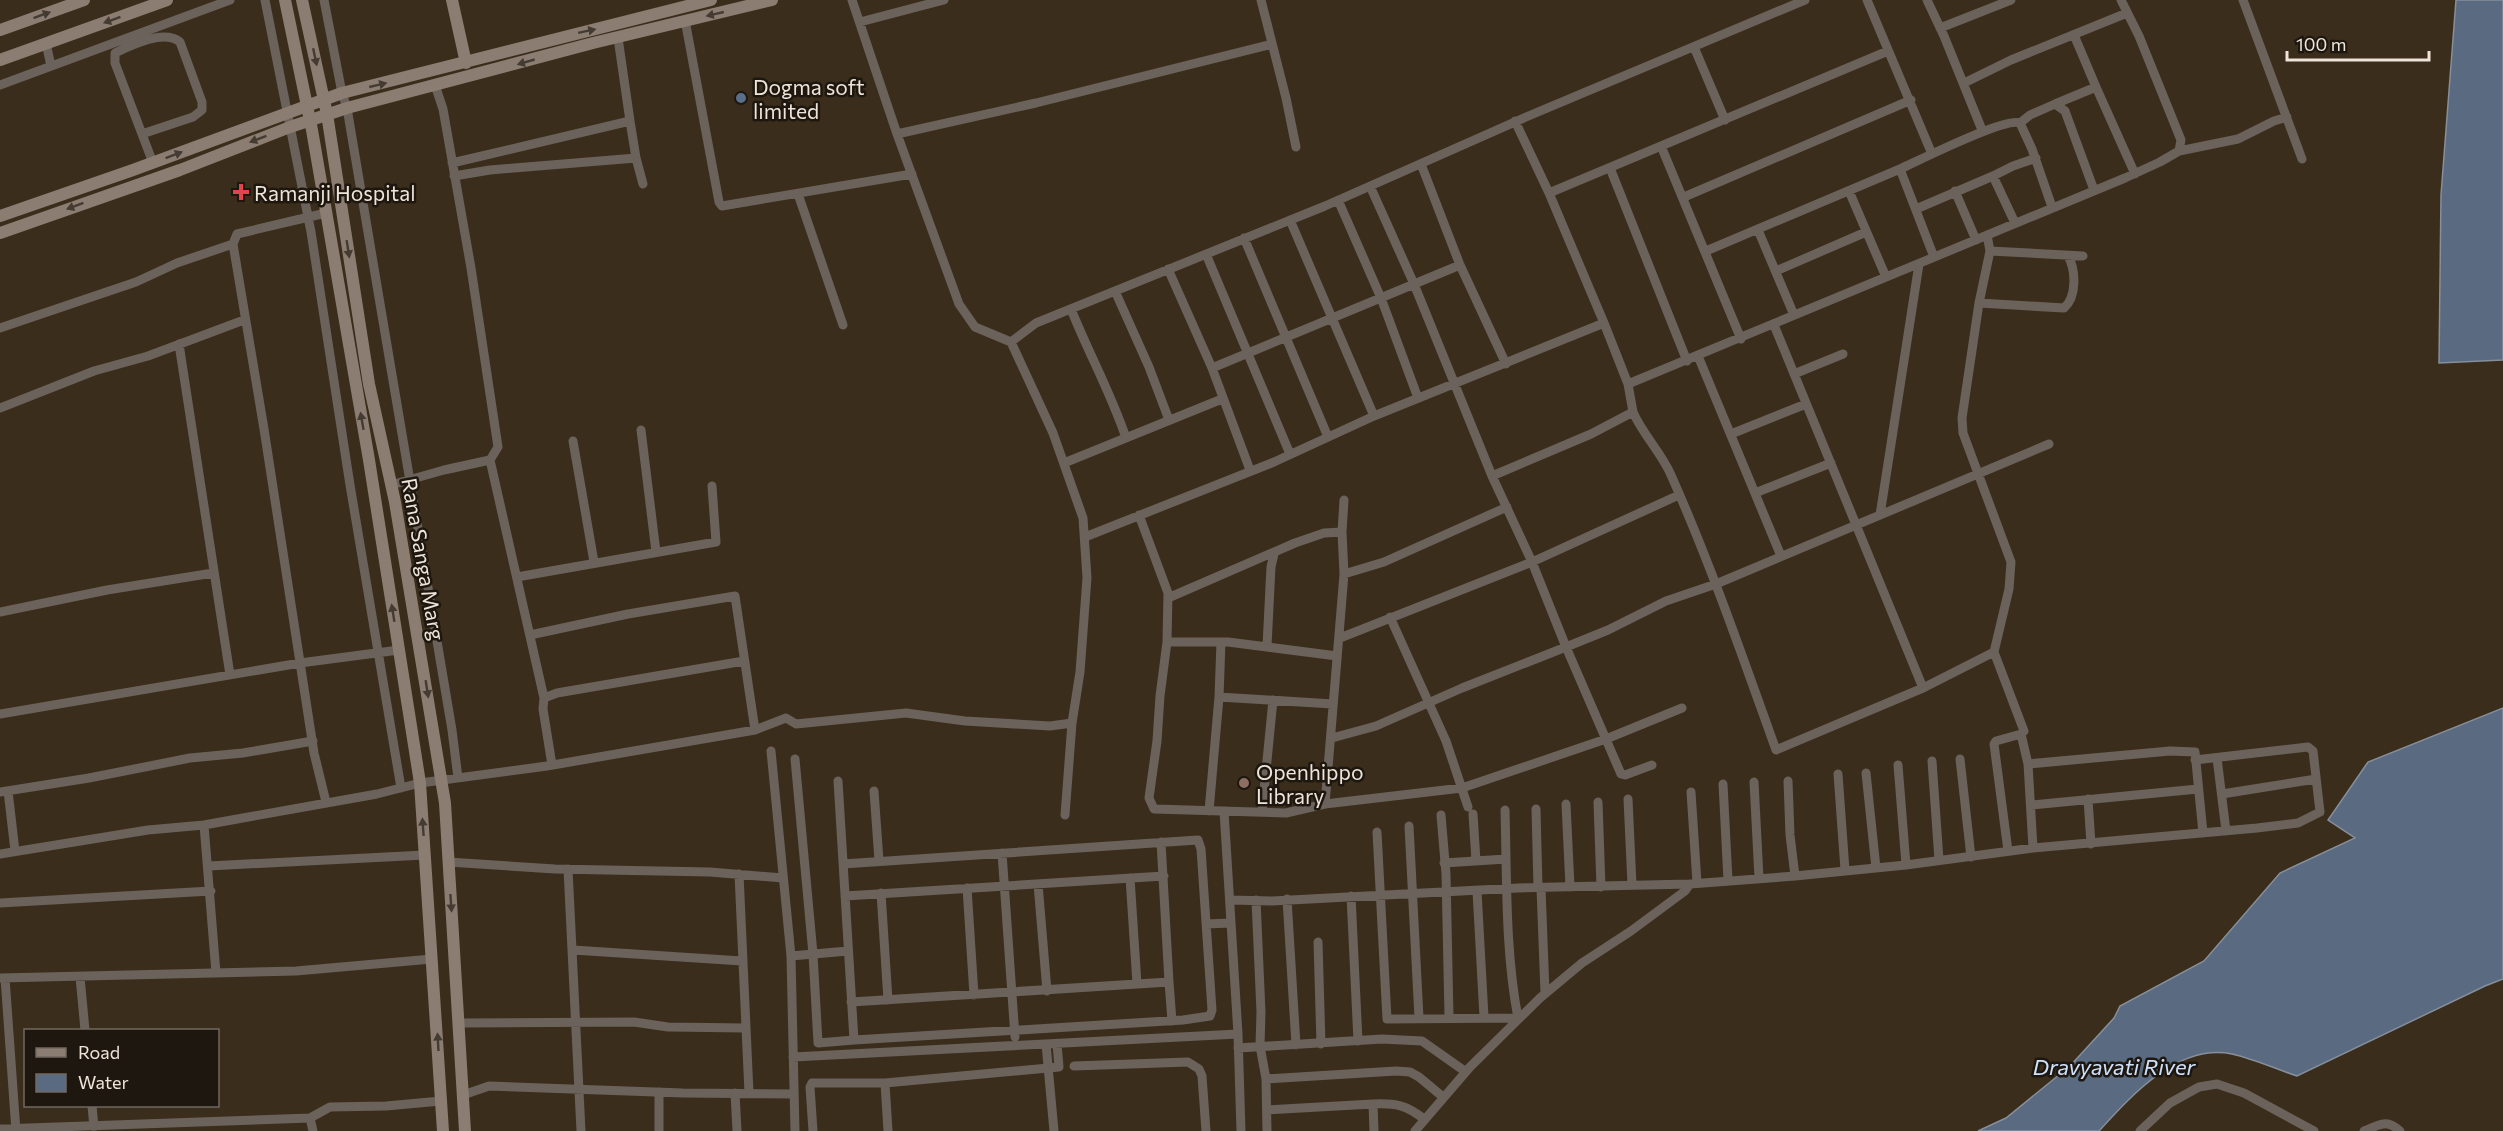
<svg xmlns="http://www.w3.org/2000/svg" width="2503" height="1131" font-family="Commissioner,sans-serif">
	<rect width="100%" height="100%" fill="#3b2d1b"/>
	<path fill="#5a6a81" stroke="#868f9b" stroke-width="1.5" d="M2456 0H2503V360L2439 363 2441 195Z
		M2503 708V979L2485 986 2297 1076C2276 1069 2254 1059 2232 1054 2178 1043 2131 1096 2099 1131H1978L2006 1118 2070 1066 2114 1018 2120 1006 2204 961 2280 873 2355 838 2328 820 2368 762Z"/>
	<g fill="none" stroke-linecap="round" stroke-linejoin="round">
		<path stroke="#6b625b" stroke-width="9" d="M265 0 311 232 350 485 401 788
			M324 0 342 93 347 108 452 730 458 778
			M852 0 897 134 959 304 975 327 1011 342 1036 323 1325 206 1526 117 1805 0
			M1261 0 1286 98 1296 147
			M1867 0 1932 154
			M1927 0 1944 36 1982 130
			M2243 0 2302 159
			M685 20 719 202 722 206 912 174
			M860 22 944 0
			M1940 28 2011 0
			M2074 35 2096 87
			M46 43 51 66
			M1694 47 1725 120
			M1964 83 2011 60 2127 13
			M0 85 230 0
			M2055 104 2096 87 2135 174
			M2020 123 2030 115 2055 104 2065 111 2094 190
			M142 134 193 117 202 110V102L180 42C164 29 132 45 115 53V63L153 163
			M897 134 1036 103 1272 44
			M1661 146 1741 339
			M2179 151 2238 139 2274 121 2287 117
			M636 158 643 184
			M452 163 630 121 618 38
			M1421 164 1460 265 1506 364
			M1610 168 1687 361
			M454 176 490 170 636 158 630 121
			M1993 176 2015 223
			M1370 186 1414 284 1492 476
			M1849 191 1886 277
			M1955 191 1976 240
			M1549 193 1888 51
			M798 194 843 325
			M1684 197 1911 100
			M1338 200 1381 298 1418 398
			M1916 209 1993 176 2013 166 2036 158
			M1290 220 1374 416
			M1758 230 1794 315
			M1987 235 1990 251 1979 303 1967 384 1962 418 1963 433 2011 562 2009 589 1994 652 2024 731 2021 734 2028 764 2033 848
			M1244 238 1328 437
			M233 244 264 429 314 753 326 802
			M1706 251 1900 169
			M1990 251 2083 256
			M1206 254 1290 454
			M1934 257 1900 169C1920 160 2005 117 2020 123L2032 149 2052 207
			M1168 269 1212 368 1250 470
			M1776 271 1866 232
			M1115 291 1149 367 1169 420
			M1979 303 2064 308C2077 297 2076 270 2068 256
			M1071 309C1088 352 1111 393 1126 438
			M1604 323 1628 384
			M1774 325 1923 688
			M0 328 136 282 177 263 233 244 237 234 326 213
			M179 344 230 675
			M1698 356 1781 556
			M1212 368 1460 265
			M1794 374 1843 354
			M0 408 94 371 148 356 244 320
			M1633 412C1643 435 1661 452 1671 475 1711 565 1743 658 1776 750L1923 688 1994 652
			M641 430 656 552
			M1731 434 1806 404
			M573 441 594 562
			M2049 444 1716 584 1666 601 1608 630 1566 647 1532 562 1492 476 1591 434 1633 412 1628 384 2125 178 2160 162 2179 151 2181 140 2139 36 2121 0
			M490 460 544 698
			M1064 463 1222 399
			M391 485 444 470 490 460 498 447 471 268 443 109 435 85
			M1755 493 1831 463
			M1139 515 1168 593 1167 642 1160 696 1157 741 1149 798 1154 809 1286 813 1325 804 1344 574 1342 532 1344 500
			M1880 515 1919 264
			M1085 537 1274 462 1374 416 1604 323 1549 193 1515 121
			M1344 574 1384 562 1507 507
			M517 577 716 542 712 486
			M1168 598 1295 543 1324 533 1342 532
			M0 612 107 590 213 573
			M1390 617 1446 741 1468 807
			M530 635 628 614 735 596 755 730
			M1340 638 1532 562 1679 495
			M1167 642H1228L1337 656
			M1267 646 1271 567 1274 554
			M1219 697 1333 704
			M0 714 300 663 399 650
			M1332 738 1376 726 1462 688 1566 647 1621 774 1625 775 1652 765
			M771 751 791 956 795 1131
			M2217 758 2226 831
			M795 759 813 954 818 1043 854 1040 838 781
			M1960 759 1971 857
			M1932 761 1939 860
			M2028 764 2170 751 2195 752 2203 833
			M552 765 543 709 544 698 557 693 744 661
			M1898 765 1906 865
			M1866 773 1876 868
			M1838 774 1845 870
			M1788 781 1790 835 1795 876
			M1754 782 1759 878
			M1723 784 1728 880
			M8 791 15 851
			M874 791 879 861
			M0 792 89 778 190 758 243 753 313 741
			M1691 792 1697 883
			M2222 794 2316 779
			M1628 799 1632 885
			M2088 799 2091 844
			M1598 802 1601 887
			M1325 804 1462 788 1606 739 1682 708
			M1566 804 1570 887
			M2031 805 2198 789
			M1536 809 1538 888
			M1209 811 1219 697 1221 642
			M1224 811 1238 1034 1241 1131
			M1262 811 1273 700
			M1473 814 1476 861
			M1065 815 1072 723
			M1441 815 1446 874 1449 1017
			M204 825 216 973
			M1409 826 1419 1018
			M1377 832 1387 1019 1518 1018C1505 950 1507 879 1505 810
			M2008 851 1994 744 1996 741 2021 734
			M1002 853 1015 1037
			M0 854 148 830 204 825 377 794 420 783 547 766 755 730 786 718 796 724 906 713 965 721 1050 726 1072 723 1080 672 1087 578 1083 518 1053 433 1011 342
			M448 862 555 869 710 872 783 878
			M1444 863 1506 859
			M843 864 1198 840 1201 849 1212 1010 1210 1016 1183 1020 854 1040
			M209 866 425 855
			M568 869 581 1131
			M739 874 749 1093
			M1130 878 1137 984
			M1038 884 1047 991
			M967 888 974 995
			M1541 888 1545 993
			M1477 891 1484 1017
			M881 893 888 1000
			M845 896 1164 876
			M1351 896 1358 1041
			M1287 899 1296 1045
			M1230 900 1272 901 1518 888 1690 884 1795 876 1906 865 2033 848 2257 828 2298 823 2320 812 2313 751 2308 747 2195 760
			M1256 900 1261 1012 1260 1046 1266 1079 1267 1131
			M0 903 211 891
			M1206 924 1231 923
			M1318 942 1321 1044
			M573 950 742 961
			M791 956 848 951
			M80 977 85 1030
			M0 978 296 971 432 959
			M5 978 16 1131
			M1169 982 1172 1021
			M851 1002 1169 982 1161 842
			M459 1023 634 1022 668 1027 745 1028
			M1046 1044 1054 1131
			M1238 1048 1382 1039 1422 1041 1466 1072
			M793 1057 1238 1034
			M1074 1066 1188 1062 1199 1069 1202 1076 1206 1131
			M1266 1079 1396 1071 1410 1072 1419 1077 1443 1097
			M885 1083 1059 1067 1057 1044
			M735 1093 737 1131
			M463 1095 489 1086 683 1093 794 1094
			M92 1106 94 1127
			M1267 1110 1373 1104
			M310 1118 330 1107 386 1106 441 1101
			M0 1129 310 1118 313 1131
			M659 1131V1092
			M813 1131 810 1087 812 1083H885L888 1131
			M1374 1131 1373 1104C1396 1103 1406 1105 1424 1119
			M1415 1131 1470 1067 1540 998 1582 963 1631 931 1685 891 1690 884
			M2140 1131 2170 1103 2199 1087 2217 1084 2244 1093 2314 1131
			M2364 1131C2380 1125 2386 1118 2400 1131"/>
		<path stroke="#8c7d72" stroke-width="12" d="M285 0 312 130 369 460 420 783 443 1131
			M302 0 327 114 369 384 395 502 445 803 465 1131
			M452 0 466 63
			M0 30 84 0
			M0 60 167 0
			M0 216 133 170 342 93 711 0
			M0 233 180 170 290 127 347 108 593 43 772 0"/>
	</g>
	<defs><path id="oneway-solid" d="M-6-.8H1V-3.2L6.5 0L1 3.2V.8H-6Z" transform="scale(1.5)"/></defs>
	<g fill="#443b32">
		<use href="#oneway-solid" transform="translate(715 14) rotate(167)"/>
		<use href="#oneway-solid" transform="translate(42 15) rotate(-20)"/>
		<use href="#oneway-solid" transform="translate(112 20) rotate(160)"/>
		<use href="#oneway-solid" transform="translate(587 31) rotate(-12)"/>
		<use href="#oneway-solid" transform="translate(315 57) rotate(78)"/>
		<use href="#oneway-solid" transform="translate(526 62) rotate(164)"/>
		<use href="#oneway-solid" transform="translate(378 85) rotate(-13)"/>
		<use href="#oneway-solid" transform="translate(258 139) rotate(159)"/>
		<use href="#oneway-solid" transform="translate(174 155) rotate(-21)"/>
		<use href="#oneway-solid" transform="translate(75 206) rotate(159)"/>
		<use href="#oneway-solid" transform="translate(348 249) rotate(81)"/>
		<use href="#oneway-solid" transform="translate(362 421) rotate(-100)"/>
		<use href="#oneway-solid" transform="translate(393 613) rotate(-99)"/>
		<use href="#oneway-solid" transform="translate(427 689) rotate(81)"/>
		<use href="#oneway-solid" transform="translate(423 827) rotate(-94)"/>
		<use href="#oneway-solid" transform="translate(451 903) rotate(86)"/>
		<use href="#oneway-solid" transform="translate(438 1042) rotate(-93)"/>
	</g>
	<circle fill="#5c6f8a" stroke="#1d170f" stroke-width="2" cx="741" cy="98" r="6"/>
	<path fill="#e0444e" stroke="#1d170f" stroke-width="2" d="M238 183h6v6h6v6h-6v6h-6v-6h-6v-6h6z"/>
	<circle fill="#8d6e63" stroke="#1d170f" stroke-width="2" cx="1244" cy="783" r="6"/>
	<g text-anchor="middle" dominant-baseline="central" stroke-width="5" stroke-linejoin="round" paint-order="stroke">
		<g font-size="21" fill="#eee4d9" stroke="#1d170f" text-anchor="start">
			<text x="753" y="86">Dogma soft<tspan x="753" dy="24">limited</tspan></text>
			<text x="254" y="192">Ramanji Hospital</text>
			<text x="1256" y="771">Openhippo<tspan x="1256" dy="24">Library</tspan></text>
		</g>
		<g font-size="21" fill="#eee4d9" stroke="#1d170f">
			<text transform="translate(424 559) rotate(80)">Rana Sanga Marg</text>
		</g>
		<g font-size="22" font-style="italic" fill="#cfe2fd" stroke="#1d170f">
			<text x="2114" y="1066">Dravyavati River</text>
		</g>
	</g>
	<rect x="24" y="1029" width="195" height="78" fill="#1d170f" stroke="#716960" stroke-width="1.5"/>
	<rect x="36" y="1048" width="30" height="9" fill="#8c7d72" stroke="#716960" stroke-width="1.5"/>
	<text x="78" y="1059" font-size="18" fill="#eee4d9">Road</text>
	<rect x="36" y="1074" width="30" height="18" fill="#5a6a81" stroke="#716960" stroke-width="1.5"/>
	<text x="78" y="1089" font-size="18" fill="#eee4d9">Water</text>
	<path d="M2287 51v9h142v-9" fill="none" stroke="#eee4d9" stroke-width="3"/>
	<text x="2296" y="51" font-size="18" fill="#eee4d9" stroke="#1d170f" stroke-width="4.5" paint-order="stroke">100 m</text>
</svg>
